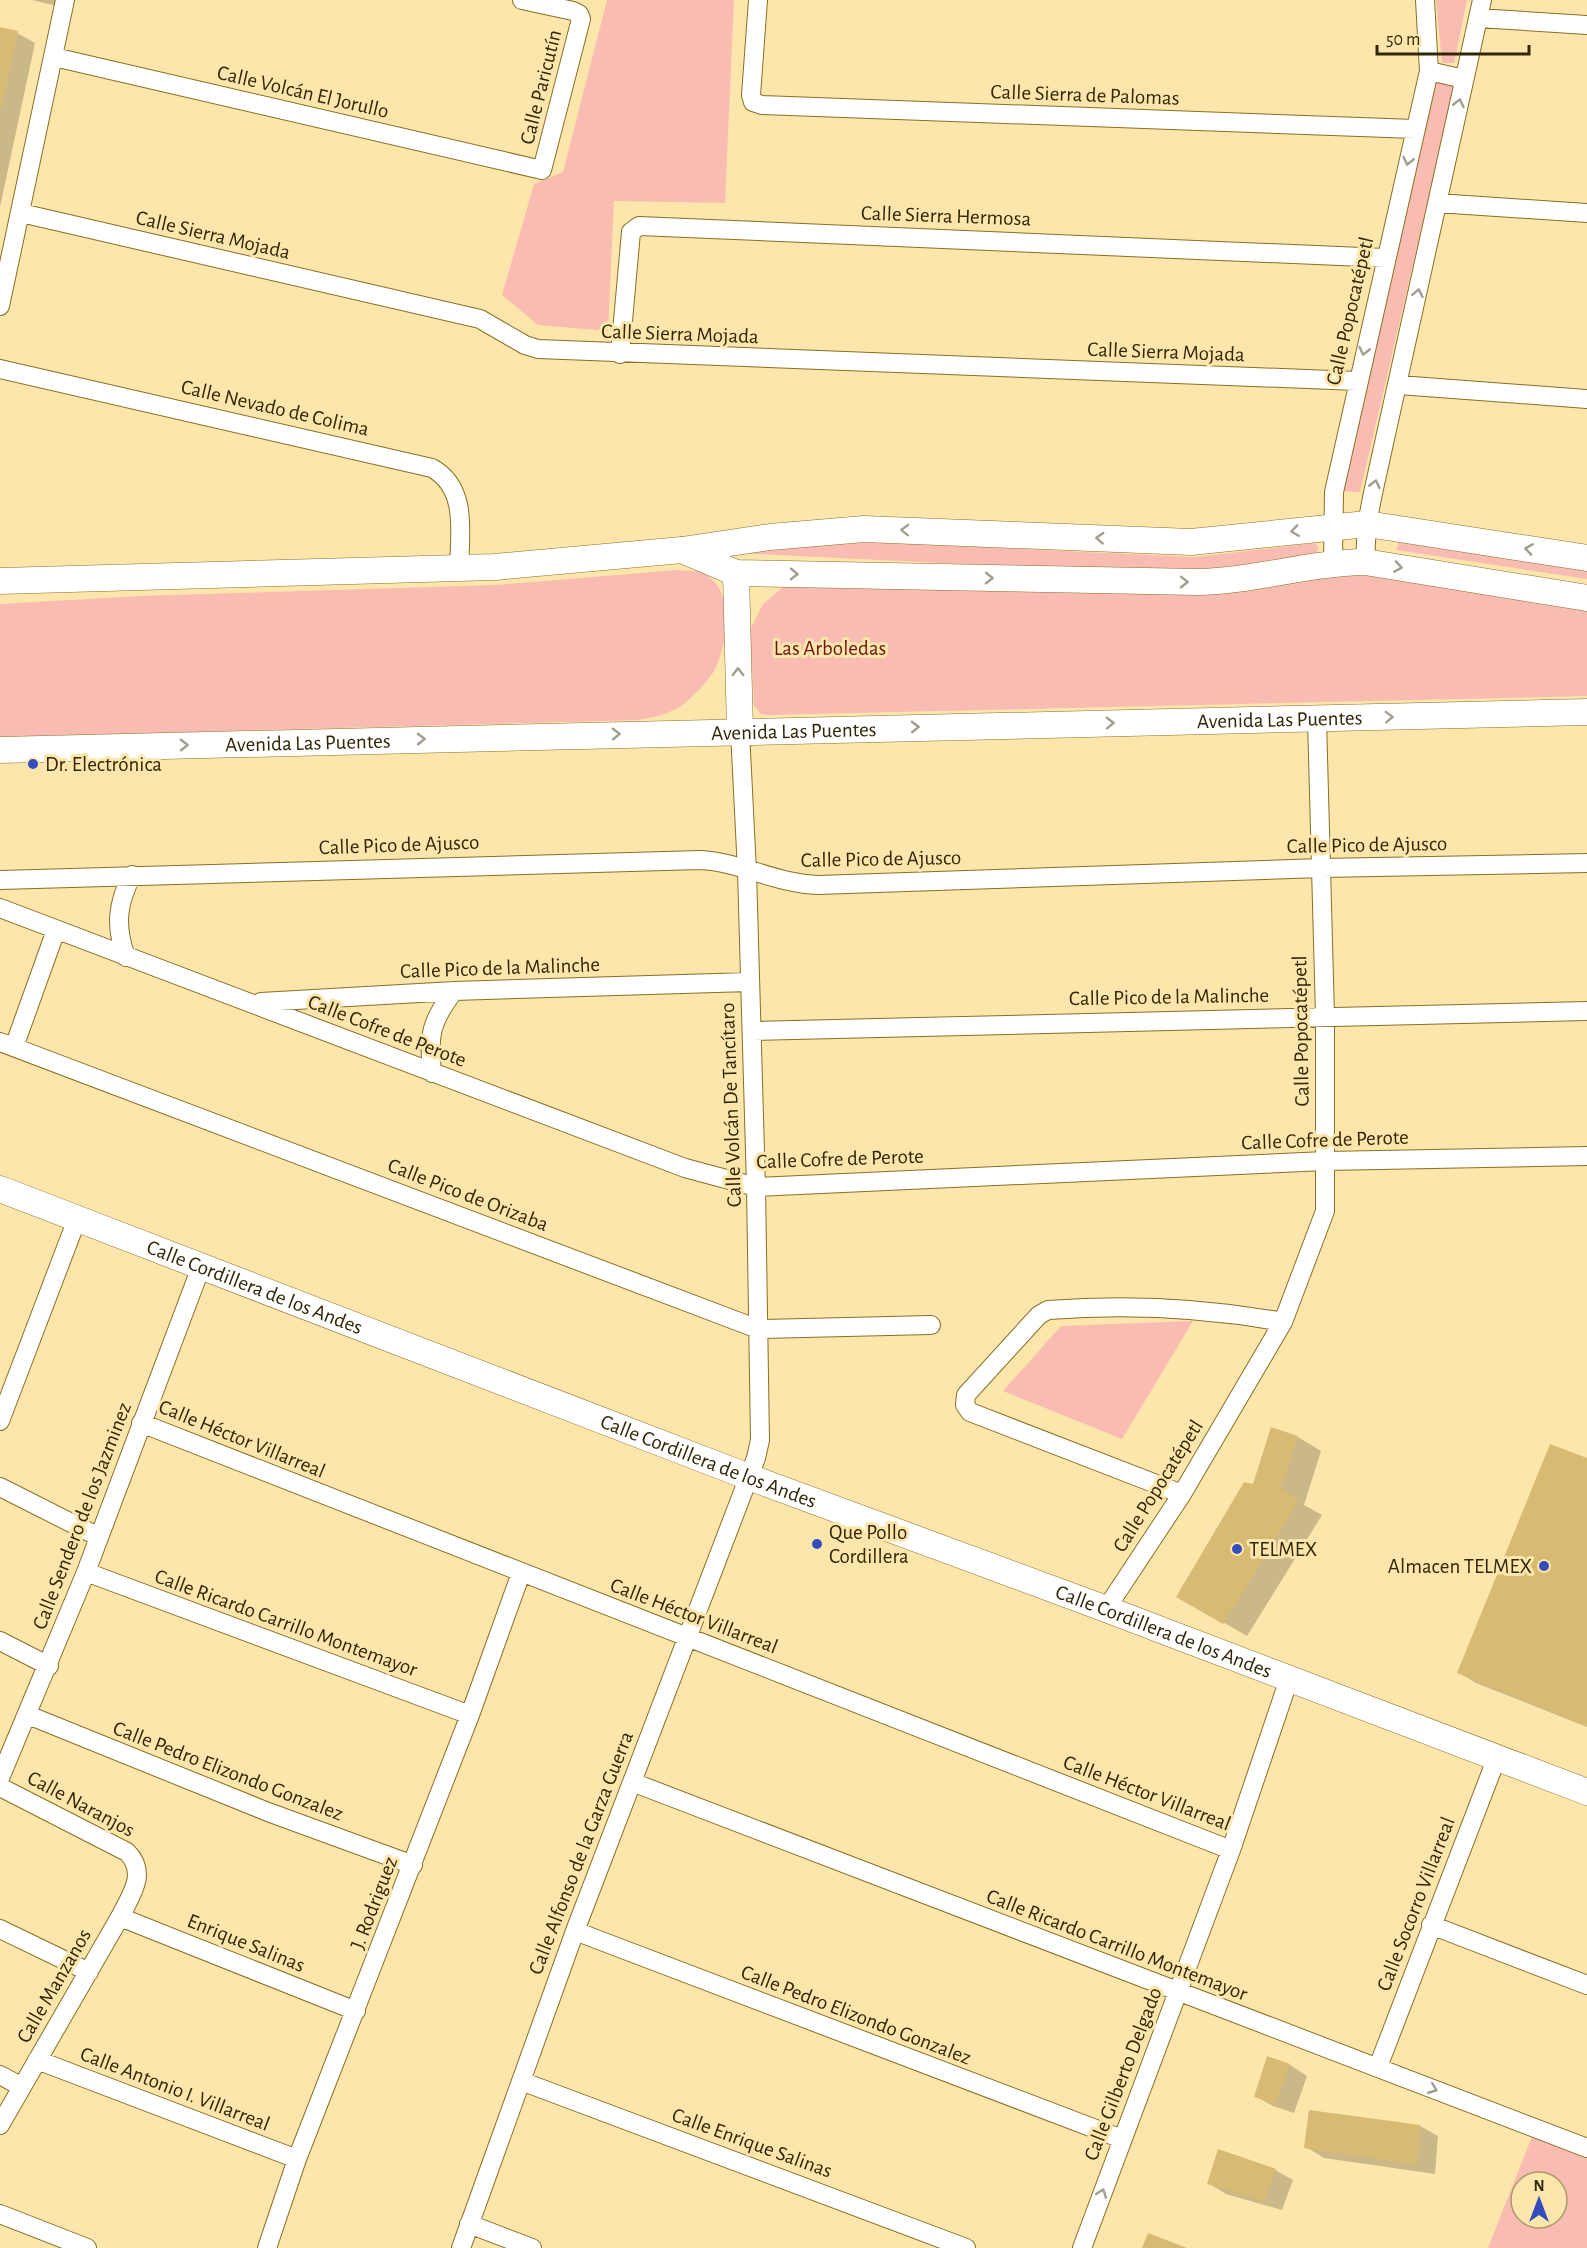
<svg xmlns="http://www.w3.org/2000/svg" width="1587" height="2248" font-family="'Alegreya Sans',sans-serif">
	<rect width="100%" height="100%" fill="#fde6ac"/>
	<path fill="#f9bcb2" fill-rule="evenodd" d="M607 0H734L725 203 614 201 608 331 538 325 502 295 534 184 563 172Z
		M1436 0H1467L1454 63H1442Z
		M1434 76 1456 80 1360 492 1336 491Z
		M1400 539 1587 568V579L1396 550Z
		M870 542 1195 557 1315 543 1319 548 1316 554 1189 575 736 553 735 548Z
		M678 570C686 571 699 570 705 574 736 593 728 643 714 671 708 681 695 695 686 702 674 713 655 717 639 720L0 737V604L140 596 495 585Z
		M1369 571 1587 604V696L768 715 761 714 754 706 750 630 763 604 787 584Z
		M1193 1321 1122 1439 1003 1391 1061 1326Z
		M1533 2134 1587 2155V2248H1488ZM1521 2182H1557V2218H1521Z"/>
	<path fill="#0003" d="M32 0H59L57 6Z
		M0 29 17 33 35 43 0 207Z
		M1298 1437 1321 1451 1304 1505 1322 1515 1247 1636 1178 1596 1254 1486Z
		M1587 1460V1727L1476 1683 1458 1672Z
		M1268 2058 1290 2065 1307 2076 1294 2113 1273 2106 1255 2096Z
		M1310 2111 1420 2126 1438 2136 1435 2174 1324 2158 1306 2147Z
		M1275 2170 1293 2180 1282 2210 1226 2194 1208 2183Z"/>
	<path fill="#d8bb72" d="M0 27 18 31 1 110 0 109Z
		M1271 1427 1298 1436 1281 1489 1299 1500 1223 1624 1176 1597 1244 1482 1253 1484Z
		M1550 1444 1587 1458V1726L1457 1673Z
		M1267 2056 1290 2064 1276 2104 1254 2097Z
		M1309 2110 1420 2125 1417 2165 1304 2148Z
		M1218 2149 1276 2169 1264 2201 1207 2184Z
		M1148 2233 1187 2248H1142Z"/>
	<g fill="none" stroke-linecap="round" stroke-linejoin="round">
		<defs>
			<path id="street" d="M758 0 751 95 753 102 762 105 1415 129
				M1478 18 1587 25
				M54 57 542 170 581 19 579 14 573 11 522 0
				M1429 71 1464 79
				M1437 203 1587 213
				M21 213 480 319 525 345 538 349 1357 381
				M0 306 65 0
				M620 354 631 232 639 226 1385 258
				M0 369 432 468C468 488 460 533 459 568
				M1399 385 1587 399
				M1365 562 1367 524 1373 493 1482 0
				M1333 563 1334 492 1429 71 1425 0
				M0 880 700 860C741 862 777 884 818 885L1321 868 1587 863
				M0 908 685 1168 756 1187 1325 1161 1587 1156
				M126 957C115 926 117 904 132 875
				M261 1002 454 991 749 982
				M752 1031 1587 1011
				M0 1042 758 1329 931 1325
				M14 1047 56 930
				M432 1073C428 1035 431 1021 454 991
				M0 1421 77 1219
				M141 1423 1231 1850
				M0 1487 99 1537
				M1182 1494 970 1412 965 1405 966 1395 1039 1315 1048 1310C1127 1304 1206 1308 1283 1322
				M86 1572 470 1715
				M1106 1609 1182 1494 1283 1322 1325 1211V1016L1317 719
				M0 1641 49 1666
				M28 1715 268 1812 413 1865
				M0 1778 86 1572 201 1267
				M632 1782 1587 2148
				M0 1787 127 1852C148 1873 131 1895 120 1917L0 2125
				M120 1917 356 2011
				M1431 1925 1587 1985
				M0 1929 89 1972
				M575 1931 1122 2139
				M37 2060 297 2159
				M1378 2067 1497 1757
				M0 2075 22 2087
				M521 2081 966 2248
				M0 2214 87 2248
				M469 2224 532 2248
				M267 2248 297 2159 470 1715 521 1573
				M461 2248 575 1931 756 1458 760 1440 756 1187 747 871 740 731
				M1082 2248 1231 1850 1289 1679"/>
			<g id="secondary">
				<path d="M682 550 736 573 1197 582C1254 581 1308 563 1365 562L1587 598"/>
				<path d="M736 573 740 731"/>
				<path d="M0 581 495 567 682 550 770 537 864 529 1191 542 1367 524 1587 558"/>
				<path id="s1" d="M0 750 1587 712"/>
				<path id="s2" d="M0 1189 749 1477 1106 1609 1587 1792"/>
			</g>
		</defs>
		<use href="#street" stroke="#896f23" stroke-width="20"/>
		<use href="#secondary" stroke="#896f23" stroke-width="27"/>
		<use href="#street" stroke="#fff" stroke-width="18"/>
		<use href="#secondary" stroke="#fff" stroke-width="26"/>
	</g>
	<defs><path id="oneway-chevron" d="M-2-3.5L2.5 0L-2 3.5" fill="none" stroke-width="1.6" stroke-linecap="round" stroke-linejoin="round" transform="scale(1.5)"/></defs>
	<g stroke="#a29d8f">
		<use href="#oneway-chevron" transform="translate(1459 103) rotate(-77)"/>
		<use href="#oneway-chevron" transform="translate(1408 161) rotate(103)"/>
		<use href="#oneway-chevron" transform="translate(1418 293) rotate(-78)"/>
		<use href="#oneway-chevron" transform="translate(1364 351) rotate(103)"/>
		<use href="#oneway-chevron" transform="translate(1375 484) rotate(-77)"/>
		<use href="#oneway-chevron" transform="translate(905 530) rotate(-178)"/>
		<use href="#oneway-chevron" transform="translate(1295 531) rotate(172)"/>
		<use href="#oneway-chevron" transform="translate(1100 538) rotate(-177)"/>
		<use href="#oneway-chevron" transform="translate(1529 549) rotate(-171)"/>
		<use href="#oneway-chevron" transform="translate(1398 567) rotate(9)"/>
		<use href="#oneway-chevron" transform="translate(794 574) rotate(1)"/>
		<use href="#oneway-chevron" transform="translate(989 578) rotate(1)"/>
		<use href="#oneway-chevron" transform="translate(1184 582) rotate(1)"/>
		<use href="#oneway-chevron" transform="translate(738 672) rotate(-91)"/>
		<use href="#oneway-chevron" transform="translate(1389 717) rotate(-2)"/>
		<use href="#oneway-chevron" transform="translate(1110 723) rotate(-1)"/>
		<use href="#oneway-chevron" transform="translate(915 727) rotate(-1)"/>
		<use href="#oneway-chevron" transform="translate(616 734) rotate(-1)"/>
		<use href="#oneway-chevron" transform="translate(421 739) rotate(-1)"/>
		<use href="#oneway-chevron" transform="translate(184 745) rotate(-1)"/>
		<use href="#oneway-chevron" transform="translate(1433 2089) rotate(22)"/>
		<use href="#oneway-chevron" transform="translate(1102 2193) rotate(-70)"/>
	</g>
	<g fill="#334dbe" stroke="#fde6ac" stroke-width="2">
		<circle cx="33" cy="764" r="6"/>
		<circle cx="817" cy="1544" r="6"/>
		<circle cx="1237" cy="1549" r="6"/>
		<circle cx="1544" cy="1566" r="6"/>
	</g>
	<g text-anchor="middle" dominant-baseline="central" stroke-width="6" stroke-linejoin="round" paint-order="stroke">
		<g font-size="21" fill="#312606" stroke="#fde6ac">
			<text transform="translate(541 87) rotate(-76)">Calle Paricutín</text>
			<text transform="translate(303 92) rotate(13)">Calle Volcán El Jorullo</text>
			<text transform="translate(1085 95) rotate(2)">Calle Sierra de Palomas</text>
			<text transform="translate(946 216) rotate(2)">Calle Sierra Hermosa</text>
			<text transform="translate(213 235) rotate(13)">Calle Sierra Mojada</text>
			<text transform="translate(1350 311) rotate(-77)">Calle Popocatépetl</text>
			<text transform="translate(680 334) rotate(2)">Calle Sierra Mojada</text>
			<text transform="translate(1166 352) rotate(2)">Calle Sierra Mojada</text>
			<text transform="translate(275 408) rotate(13)">Calle Nevado de Colima</text>
			<text stroke="none"><textPath href="#s1" startOffset="1280">Avenida Las Puentes</textPath></text>
			<text stroke="none"><textPath href="#s1" startOffset="794">Avenida Las Puentes</textPath></text>
			<text stroke="none"><textPath href="#s1" startOffset="308">Avenida Las Puentes</textPath></text>
			<text transform="translate(399 845) rotate(-2)">Calle Pico de Ajusco</text>
			<text transform="translate(1367 845) rotate(-1)">Calle Pico de Ajusco</text>
			<text transform="translate(881 859) rotate(-1)">Calle Pico de Ajusco</text>
			<text transform="translate(500 968) rotate(-2)">Calle Pico de la Malinche</text>
			<text transform="translate(1169 997) rotate(-1)">Calle Pico de la Malinche</text>
			<text transform="translate(387 1031) rotate(21)">Calle Cofre de Perote</text>
			<text transform="translate(1301 1031) rotate(-91)">Calle Popocatépetl</text>
			<text transform="translate(731 1105) rotate(-92)">Calle Volcán De Tancítaro</text>
			<text transform="translate(1325 1140) rotate(-2)">Calle Cofre de Perote</text>
			<text transform="translate(840 1159) rotate(-2)">Calle Cofre de Perote</text>
			<text transform="translate(468 1195) rotate(21)">Calle Pico de Orizaba</text>
			<text stroke="none"><textPath href="#s2" startOffset="273">Calle Cordillera de los Andes</textPath></text>
			<text transform="translate(242 1439) rotate(22)">Calle Héctor Villarreal</text>
			<text stroke="none"><textPath href="#s2" startOffset="759">Calle Cordillera de los Andes</textPath></text>
			<text transform="translate(1158 1486) rotate(-58)">Calle Popocatépetl</text>
			<text transform="translate(82 1516) rotate(-69)">Calle Sendero de los Jazminez</text>
			<text transform="translate(694 1616) rotate(21)">Calle Héctor Villarreal</text>
			<text transform="translate(286 1623) rotate(20)">Calle Ricardo Carrillo Montemayor</text>
			<text stroke="none"><textPath href="#s2" startOffset="1245">Calle Cordillera de los Andes</textPath></text>
			<text transform="translate(228 1771) rotate(21)">Calle Pedro Elizondo Gonzalez</text>
			<text transform="translate(1147 1793) rotate(21)">Calle Héctor Villarreal</text>
			<text transform="translate(81 1804) rotate(28)">Calle Naranjos</text>
			<text transform="translate(581 1853) rotate(-69)">Calle Alfonso de la Garza Guerra</text>
			<text transform="translate(374 1903) rotate(-69)">J. Rodriguez</text>
			<text transform="translate(1416 1904) rotate(-69)">Calle Socorro Villarreal</text>
			<text transform="translate(246 1943) rotate(22)">Enrique Salinas</text>
			<text transform="translate(1117 1945) rotate(21)">Calle Ricardo Carrillo Montemayor</text>
			<text transform="translate(54 1986) rotate(-60)">Calle Manzanos</text>
			<text transform="translate(856 2015) rotate(21)">Calle Pedro Elizondo Gonzalez</text>
			<text transform="translate(1123 2074) rotate(-69)">Calle Gilberto Delgado</text>
			<text transform="translate(175 2089) rotate(21)">Calle Antonio I. Villarreal</text>
			<text transform="translate(752 2143) rotate(20)">Calle Enrique Salinas</text>
		</g>
		<g font-size="21" fill="#6f1510" stroke="#fde6ac">
			<text x="830" y="648">Las Arboledas</text>
		</g>
		<g font-size="21" fill="#312606" stroke="#fde6ac" text-anchor="start">
			<text x="45" y="764">Dr. Electrónica</text>
			<text x="829" y="1532">Que Pollo<tspan x="829" dy="24">Cordillera</tspan></text>
			<text x="1249" y="1549">TELMEX</text>
			<text x="1532" y="1566" text-anchor="end">Almacen TELMEX</text>
		</g>
	</g>
	<g transform="translate(1539 2200)"><circle r="28" fill="#fde6ac" stroke="#ab996a" stroke-width="1.5"/>
	<path d="M0-4.5L10 22L0 15L-10 22Z" fill="#334dbe"/>
	<text y="-9" font-size="16" font-weight="bold" text-anchor="middle" fill="#312606">N</text>
	</g>
	<path d="M1377 45v9h152v-9" fill="none" stroke="#312606" stroke-width="3"/>
	<text x="1386" y="45" font-size="18" fill="#312606" stroke="#fde6ac" stroke-width="4.5" paint-order="stroke">50 m</text>
</svg>
